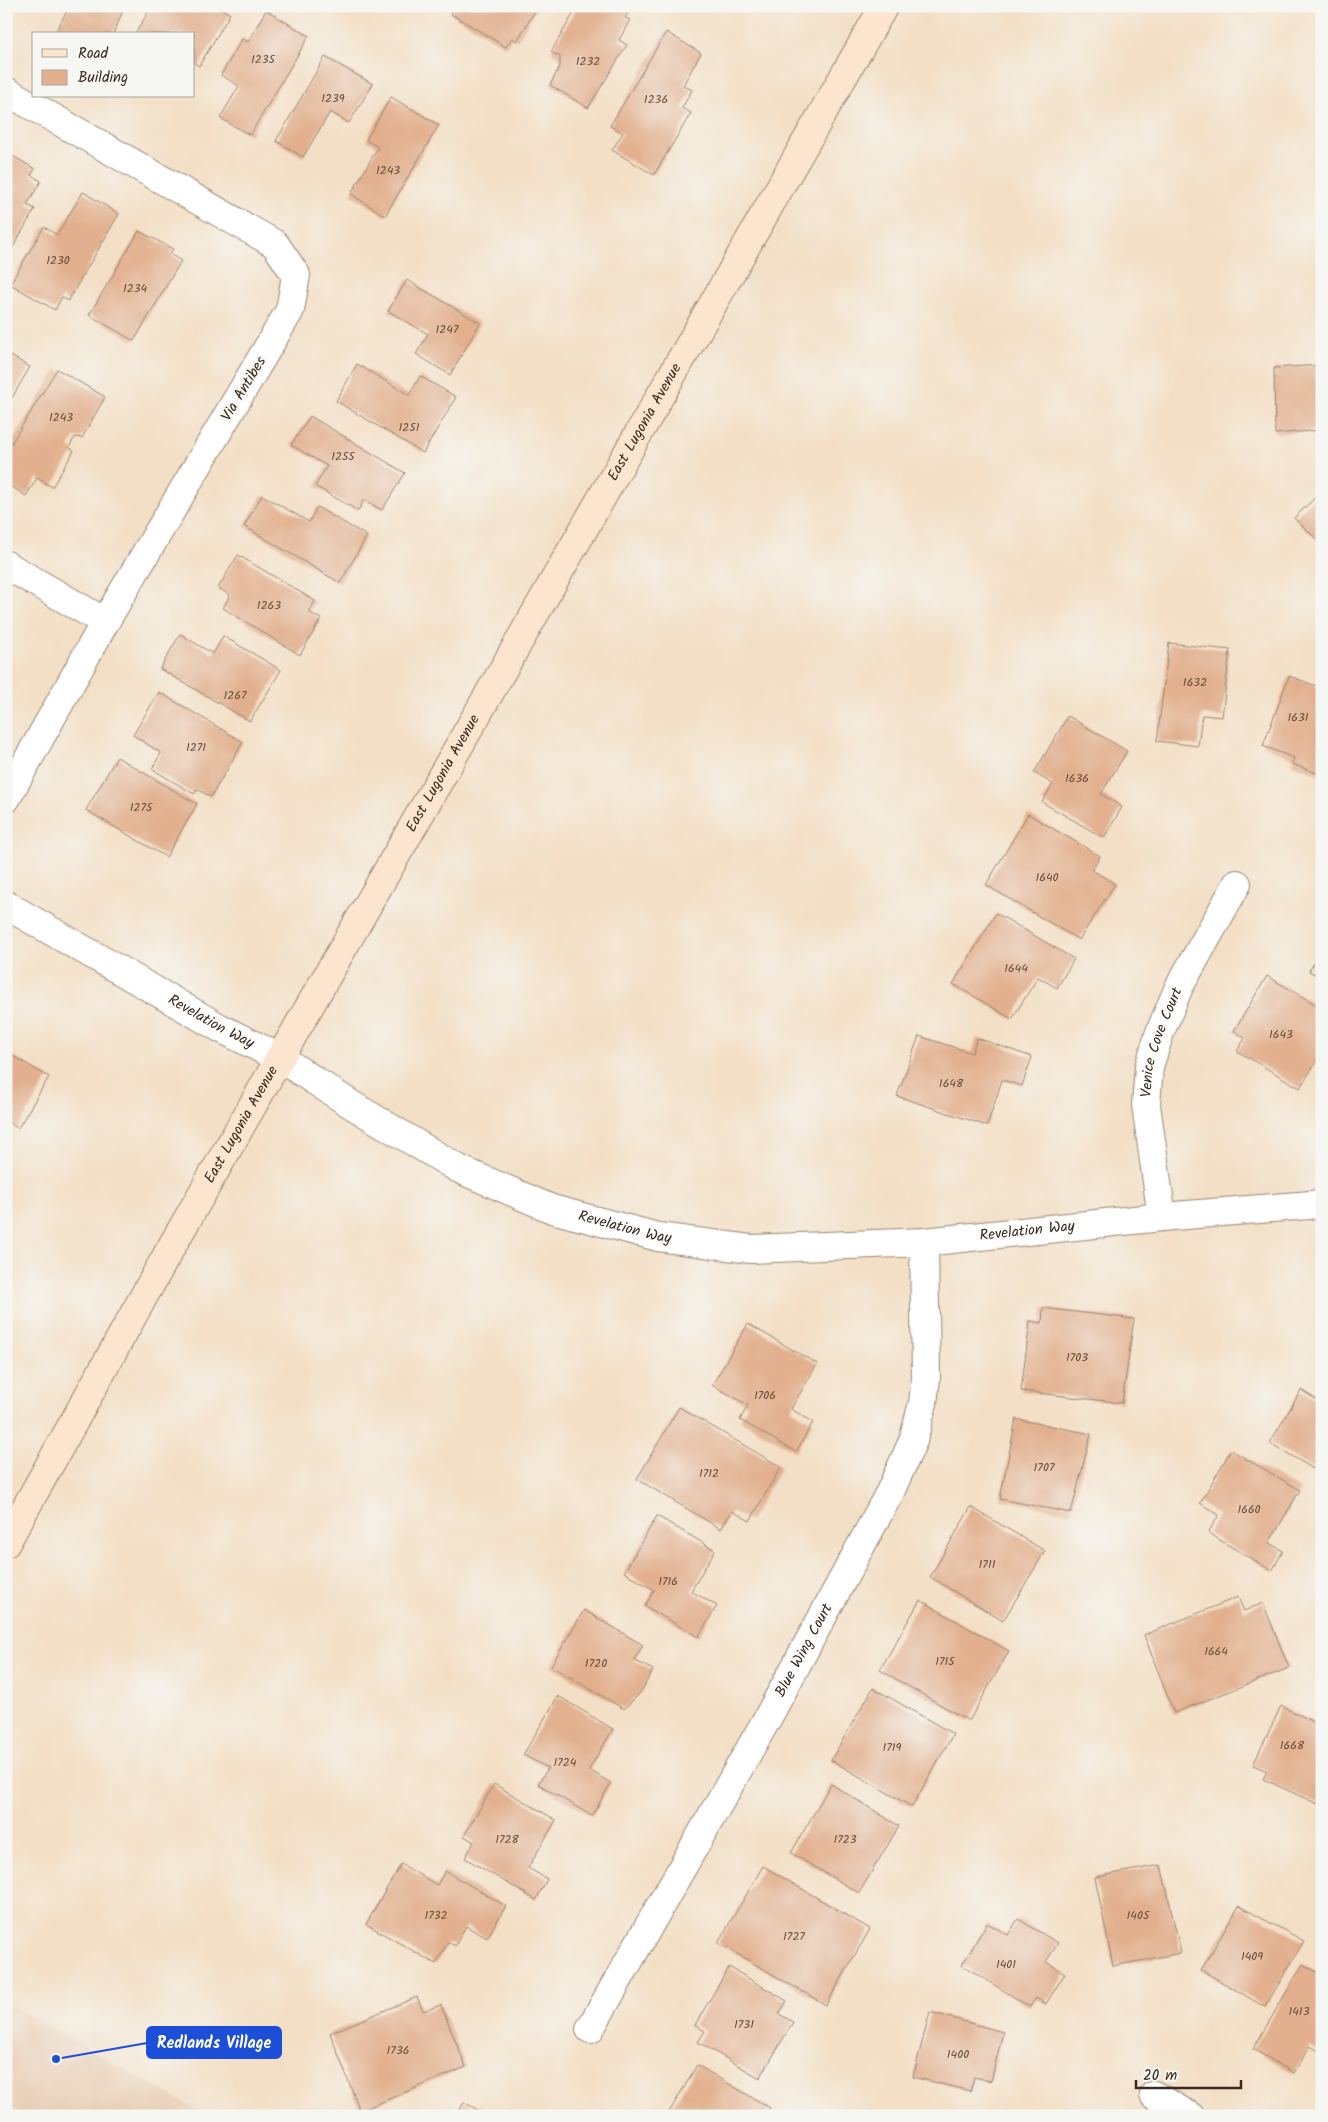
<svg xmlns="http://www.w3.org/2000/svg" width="1328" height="2122" font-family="Kalam,sans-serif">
	<rect width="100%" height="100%" fill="#f6f6f2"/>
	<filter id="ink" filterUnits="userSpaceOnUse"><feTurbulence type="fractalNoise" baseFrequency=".02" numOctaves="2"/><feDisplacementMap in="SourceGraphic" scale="10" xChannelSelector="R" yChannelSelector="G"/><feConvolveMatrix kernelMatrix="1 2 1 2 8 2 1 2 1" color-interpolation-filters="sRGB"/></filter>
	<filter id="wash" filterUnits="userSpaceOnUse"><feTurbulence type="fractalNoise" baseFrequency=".0096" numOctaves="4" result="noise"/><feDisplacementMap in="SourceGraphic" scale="20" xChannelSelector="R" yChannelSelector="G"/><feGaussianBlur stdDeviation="1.12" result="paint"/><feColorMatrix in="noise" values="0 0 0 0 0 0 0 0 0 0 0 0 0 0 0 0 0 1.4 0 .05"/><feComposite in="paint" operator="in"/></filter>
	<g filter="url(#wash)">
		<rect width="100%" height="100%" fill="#f3dfc5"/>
		<path fill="#e9cfb6" d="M6 2002 207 2116H6Z"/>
		<g id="blocks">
			<path fill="#e2b08e" d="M70 6H125L113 34H54Z
				M152 6H223L222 9 230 14 199 66 194 63V34H135Z
				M455 6H538L517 41 512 38 506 47 451 14Z
				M578 6H632L625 18 630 20 619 40 627 45 588 108 550 85 560 66V57L551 52Z
				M266 10 309 36 250 135 220 118 239 86 221 75 242 39 248 42Z
				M666 32 701 53 683 85 692 90 682 108 691 113 654 175 612 150 623 133 610 126Z
				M325 57 373 84 349 123 330 112 303 157 276 141Z
				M391 97 439 125 385 216 351 194 378 147 366 140Z
				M6 152 35 169 31 175 41 181 27 205 35 209 6 259Z
				M83 192 119 214 68 301 62 297 55 310 10 284 44 227 57 235Z
				M139 231 173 249 170 254 181 261 134 341 89 315Z
				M407 280 480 323 450 375 416 354 428 334 388 311Z
				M6 353 30 367 6 408Z
				M357 364 409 395 420 376 456 397 423 453 336 401Z
				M1322 365V430L1275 434 1274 368Z
				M57 369 105 397 82 438 75 437 69 447 74 451 52 487 37 478 26 496 6 483V452Z
				M310 416 405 473 382 510 364 500 358 511 315 486 327 466 291 445Z
				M1322 491V544L1294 518Z
				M262 495 309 522 317 507 367 536 340 583 244 526Z
				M238 555 315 601 309 612 321 619 300 655 223 608 230 595 218 588Z
				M180 634 213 654 223 636 281 670 250 721 160 669Z
				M1169 643 1230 650 1222 717 1202 715 1198 746 1157 741Z
				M1289 676 1322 688V775L1292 764 1294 758 1263 746Z
				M159 692 243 742 211 797 197 789 194 794 152 769 161 753 133 735Z
				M1068 716 1127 751 1101 794 1122 807 1104 838 1042 802 1053 784 1034 773Z
				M117 757 197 804 166 857 86 810Z
				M1028 814 1100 856 1092 870 1115 884 1079 940 986 885Z
				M996 913 1074 959 1057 988 1038 977 1012 1019 953 984Z
				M1322 950V978L1309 971Z
				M1267 976 1322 1008V1052L1300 1088 1237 1051 1245 1038 1234 1031Z
				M919 1036 972 1053 977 1038 1032 1057 1022 1086 1002 1080 987 1126 897 1096Z
				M6 1052 49 1077 18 1128 6 1121Z
				M1043 1308 1134 1319 1122 1403 1021 1391 1030 1321 1042 1323Z
				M748 1324 817 1364 791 1409 813 1422 796 1452 740 1420 748 1405 712 1385Z
				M1301 1390 1322 1403V1474L1270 1443Z
				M679 1407 781 1467 750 1521 732 1511 721 1529 637 1479Z
				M1016 1419 1091 1434 1071 1513 1000 1499Z
				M1231 1450 1300 1490 1269 1543 1283 1551 1272 1571 1208 1533 1219 1515 1200 1503Z
				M971 1507 1045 1551 1003 1621 930 1577Z
				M657 1516 715 1550 691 1591 717 1606 698 1637 645 1606 654 1590 624 1572Z
				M1238 1597 1244 1611 1263 1603 1289 1668 1174 1713 1144 1635Z
				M920 1600 1009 1651 969 1721 880 1670Z
				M584 1610 643 1645 634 1660 653 1670 641 1692 624 1709 551 1666Z
				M873 1688 953 1734 912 1807 831 1760Z
				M558 1696 613 1729 589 1770 611 1783 592 1816 538 1784 548 1768 523 1755Z
				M1281 1706 1322 1726V1806L1263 1779 1267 1771 1253 1765Z
				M494 1784 556 1820 528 1868 547 1879 536 1900 465 1858 474 1842 464 1836Z
				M831 1784 899 1826 859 1893 791 1853Z
				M401 1864 437 1885 445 1871 506 1906 487 1938 466 1926 455 1946 448 1942 436 1964 366 1924Z
				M1161 1865 1181 1953 1113 1966 1095 1877Z
				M763 1866 870 1929 826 2005 718 1943Z
				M1239 1906 1304 1941 1265 2007 1201 1970Z
				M1018 1919 1058 1943 1046 1962 1065 1973 1046 2004 1036 1998 1030 2007 962 1965 987 1923 1008 1935Z
				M1303 1964 1322 1975V2053L1310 2046 1294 2073 1253 2049Z
				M729 1967 787 2001 779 2014 793 2022 760 2078 698 2042 705 2031 695 2025Z
				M417 1997 423 2011 441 2005 466 2067 360 2111 330 2033Z
				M930 2012 1003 2032 991 2081 974 2077 970 2091 913 2077Z
				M697 2065 770 2108 765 2116H667Z
				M464 2102 488 2116H457Z"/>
		</g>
	</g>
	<g filter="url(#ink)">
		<use href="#blocks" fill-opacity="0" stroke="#978472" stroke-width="1"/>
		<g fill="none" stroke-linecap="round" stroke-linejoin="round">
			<defs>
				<g id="minor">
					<path d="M6 91 275 244 296 275 290 310 105 622 6 799"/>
					<path d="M6 565 105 622"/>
					<path id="s1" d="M6 905 220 1028 280 1058 352 1105 459 1169 552 1209 658 1237 751 1249 924 1242 1162 1217 1322 1204"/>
					<path id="s2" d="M1162 1217 1146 1105 1149 1067 1160 1032 1179 987 1237 884"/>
					<path id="s3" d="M590 2029 767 1719 890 1492 913 1441 923 1403 926 1378 924 1242"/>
					<path d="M1154 2095 1190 2116"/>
				</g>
				<g id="secondary">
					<path id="s4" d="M6 1543 173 1244 884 6"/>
				</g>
			</defs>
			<use href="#minor" stroke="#978472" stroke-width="30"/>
			<use href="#secondary" stroke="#978472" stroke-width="30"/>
			<use href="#minor" stroke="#fff" stroke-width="28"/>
			<use href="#secondary" stroke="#fce5cf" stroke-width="28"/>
		</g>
	</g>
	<g text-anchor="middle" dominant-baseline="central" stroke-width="5" stroke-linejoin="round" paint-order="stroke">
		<g font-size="12" fill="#654c3a">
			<text x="263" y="59">1235</text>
			<text x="588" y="61">1232</text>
			<text x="333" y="98">1239</text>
			<text x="656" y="99">1236</text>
			<text x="388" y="170">1243</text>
			<text x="58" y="260">1230</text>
			<text x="135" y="288">1234</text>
			<text x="447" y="329">1247</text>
			<text x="61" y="417">1243</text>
			<text x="409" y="427">1251</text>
			<text x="343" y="456">1255</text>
			<text x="269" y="605">1263</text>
			<text x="1195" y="682">1632</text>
			<text x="235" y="695">1267</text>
			<text x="1298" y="717">1631</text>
			<text x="196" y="747">1271</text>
			<text x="1077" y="778">1636</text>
			<text x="141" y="807">1275</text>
			<text x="1047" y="877">1640</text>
			<text x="1016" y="968">1644</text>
			<text x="1281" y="1034">1643</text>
			<text x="951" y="1083">1648</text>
			<text x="1077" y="1357">1703</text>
			<text x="765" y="1395">1706</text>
			<text x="1044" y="1467">1707</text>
			<text x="709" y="1473">1712</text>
			<text x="1249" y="1509">1660</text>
			<text x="987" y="1564">1711</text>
			<text x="668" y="1581">1716</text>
			<text x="1216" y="1651">1664</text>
			<text x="945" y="1661">1715</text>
			<text x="596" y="1663">1720</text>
			<text x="1292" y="1745">1668</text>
			<text x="892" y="1747">1719</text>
			<text x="565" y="1762">1724</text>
			<text x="507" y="1839">1728</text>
			<text x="845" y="1839">1723</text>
			<text x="436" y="1915">1732</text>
			<text x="1138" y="1915">1405</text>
			<text x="794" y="1936">1727</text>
			<text x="1252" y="1956">1409</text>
			<text x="1006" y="1964">1401</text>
			<text x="1299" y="2011">1413</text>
			<text x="744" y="2024">1731</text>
			<text x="398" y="2050">1736</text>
			<text x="958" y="2054">1400</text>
		</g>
		<g font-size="15" fill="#3b2a1e" stroke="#f6f6f2">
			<text transform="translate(244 389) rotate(-59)">Via Antibes</text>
			<text stroke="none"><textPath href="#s4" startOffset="1290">East Lugonia Avenue</textPath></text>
			<text stroke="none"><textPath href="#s4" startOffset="885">East Lugonia Avenue</textPath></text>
			<text stroke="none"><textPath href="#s1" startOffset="236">Revelation Way</textPath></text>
			<text stroke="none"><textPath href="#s2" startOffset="178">Venice Cove Court</textPath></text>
			<text stroke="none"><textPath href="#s4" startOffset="480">East Lugonia Avenue</textPath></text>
			<text stroke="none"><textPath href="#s1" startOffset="701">Revelation Way</textPath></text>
			<text stroke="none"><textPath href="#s1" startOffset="1106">Revelation Way</textPath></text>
			<text stroke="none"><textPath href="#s3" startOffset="435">Blue Wing Court</textPath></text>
		</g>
	</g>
	<path fill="none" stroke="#1d4ed8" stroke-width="2" d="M56 2059L147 2043"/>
	<circle fill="#1d4ed8" stroke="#f6f6f2" stroke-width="2" cx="56" cy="2059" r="5"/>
	<rect fill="#1d4ed8" stroke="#1d4ed8" stroke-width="2" x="147" y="2027" width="134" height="31" rx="5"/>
	<g font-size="16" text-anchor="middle" font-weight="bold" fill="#fff">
		<text x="214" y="2048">Redlands Village</text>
	</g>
	<rect width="1328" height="2122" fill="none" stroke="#f6f6f2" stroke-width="25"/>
	<rect x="32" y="32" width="162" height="65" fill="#f6f6f2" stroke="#aba49d"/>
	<rect x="42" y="49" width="25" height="8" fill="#fce5cf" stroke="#aba49d"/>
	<text x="78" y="58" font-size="15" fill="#3b2a1e">Road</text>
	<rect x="42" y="70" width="25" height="15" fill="#e2b08e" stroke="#aba49d"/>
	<text x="78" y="82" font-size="15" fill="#3b2a1e">Building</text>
	<path d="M1136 2080v8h105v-8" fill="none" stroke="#3b2a1e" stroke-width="2.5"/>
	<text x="1143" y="2080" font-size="15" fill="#3b2a1e" stroke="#f6f6f2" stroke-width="4" paint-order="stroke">20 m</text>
</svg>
